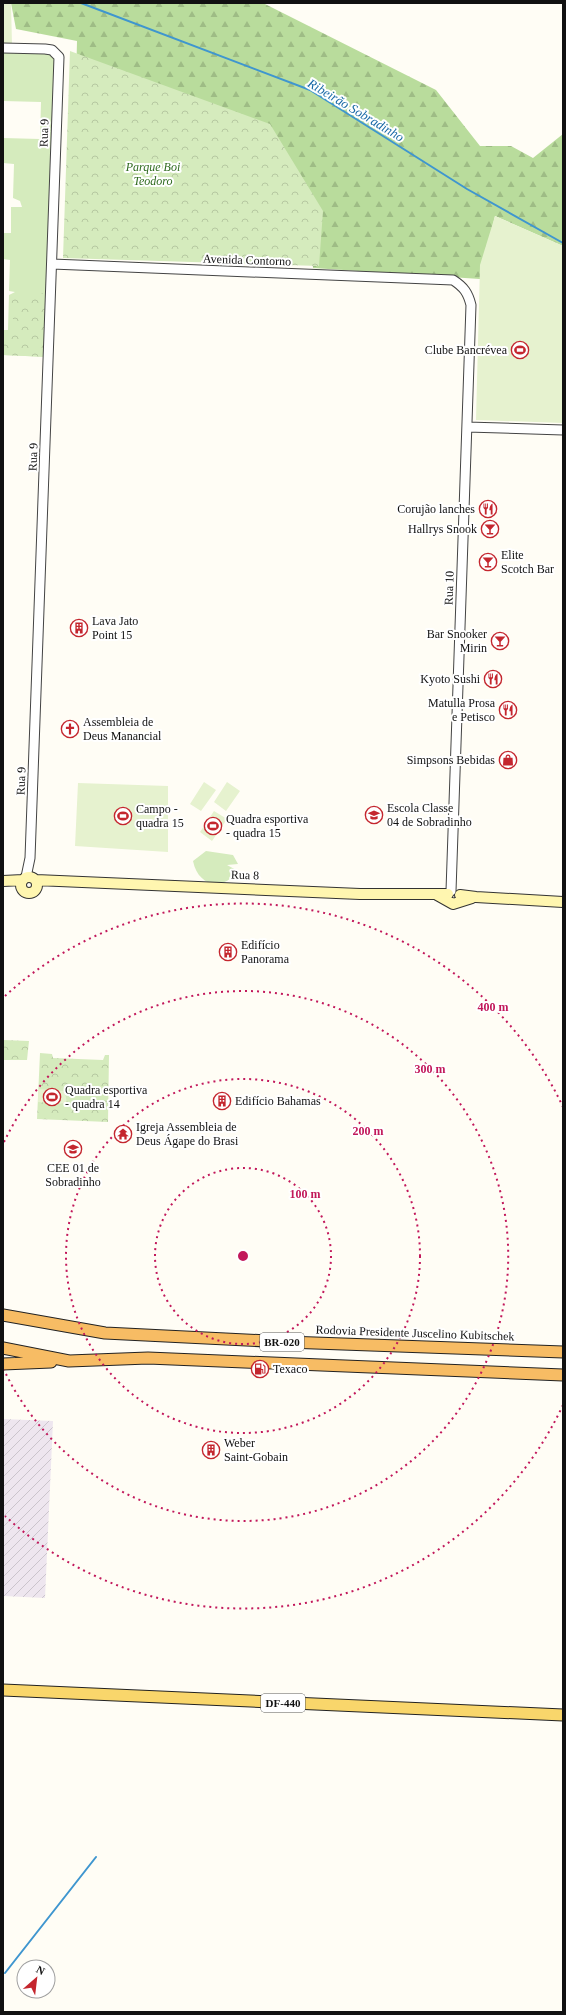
<svg xmlns="http://www.w3.org/2000/svg" width="566" height="2015" font-family="'Times New Roman',serif">
	<defs>
		<pattern id="industrial-furrows" width="10" height="10" patternUnits="userSpaceOnUse"><rect width="10" height="10" fill="#eee6ef"/><path d="M-1 1l2-2M0 10L10 0M9 11l2-2" fill="none" stroke="#cbc4cc"/></pattern>
		<pattern id="forest-firs" width="22" height="20" patternUnits="userSpaceOnUse"><rect width="22" height="20" fill="#b9dc9c"/><path d="M5 1l3.5 6h-7zM16 11l3.5 6h-7z" fill="#9ebc85"/></pattern>
		<pattern id="park-crowns" width="20" height="18" patternUnits="userSpaceOnUse"><rect width="20" height="18" fill="#d5ebbd"/><path d="M2 6a3 3 0 1 1 6 0M12 15a3 3 0 1 1 6 0" fill="none" stroke="#b6c8a1"/></pattern>
	</defs>
	<rect width="100%" height="100%" fill="#fffdf5"/>
	<path fill="url(#industrial-furrows)" d="M3 1419 53 1421 45 1598 3 1596Z"/>
	<path fill="#d5ebbd" d="M3 48 56 53 48 357 3 355V330H8L9 295 15 292 9 291 10 260 3 259V233H11V207H22L20 201 13 198 14 164 3 163V138L40 139 41 102 3 101Z
		M206 851 233 855 238 864 227 865 238 871C222 892 198 886 193 861Z"/>
	<path fill="url(#forest-firs)" d="M11 3H263L436 90 480 146H511L533 158 563 134V246L495 216 480 279 313 268 309 212 75 124 77 41 16 29Z"/>
	<path fill="url(#park-crowns)" d="M70 51 270 124 323 211 319 266 63 258Z
		M48 293V357L3 355V332H14L11 295Z
		M3 1040 29 1041 27 1060H3Z
		M40 1053 52 1054 53 1058 103 1060 105 1055H109L108 1122 37 1119Z"/>
	<path fill="#e6f2cf" d="M3 3H11L12 45H3Z
		M495 216 563 246V423L476 420 480 265Z
		M204 782 216 790 201 811 190 804Z
		M227 782 240 791 226 811 214 802Z
		M78 783 168 786V852L75 846Z
		M214 811 227 819 212 841 200 832Z
		M38 1089 65 1091 67 1104 38 1102Z"/>
	<g fill="none" stroke-linecap="round" stroke-linejoin="round">
		<path stroke="#3f96cf" stroke-width="2" d="M81 3 310 90 467 189 563 243
			M5 1973 96 1857"/>
		<defs>
			<path id="tertiary" d="M3 48 45 49 52 50 59 57 30 858 26 877
				M52 264 453 280C464 287 468 293 471 305L451 891
				M467 427 563 430"/>
			<path id="secondary" d="M21 885a8 8 0 1 1 16 0a8 8 0 1 1-16 0Z
				M36 880 360 894H448
				M3 881 23 880
				M437 895 453 904 472 898
				M460 895 476 897 563 902"/>
			<path id="primary" d="M3 1690 563 1715"/>
			<path id="trunk" d="M3 1315 105 1333 287 1342 563 1352
				M3 1348 69 1361 148 1358 563 1375
				M3 1364 51 1362"/>
		</defs>
		<use href="#tertiary" stroke="#444" stroke-width="11"/>
		<use href="#secondary" stroke="#333" stroke-width="12"/>
		<use href="#primary" stroke="#222" stroke-width="13"/>
		<use href="#trunk" stroke="#222" stroke-width="13"/>
		<use href="#tertiary" stroke="#fff" stroke-width="9"/>
		<use href="#secondary" stroke="#fff6b0" stroke-width="10"/>
		<use href="#primary" stroke="#f9d66b" stroke-width="11"/>
		<use href="#trunk" stroke="#f7bc64" stroke-width="11"/>
	</g>
	<g fill="none" stroke="#c2185b" stroke-width="2" stroke-dasharray="2 4">
		<circle cx="243" cy="1256" r="88"/>
		<circle cx="243" cy="1256" r="177"/>
		<path d="M4 1142A265 265 0 1 1 4 1370"/>
		<path d="M563 1405A353 353 0 0 1 5 1516M5 996A353 353 0 0 1 563 1107"/>
	</g>
	<defs>
		<symbol id="stadium-ring" viewBox="-11 -11 22 22"><circle r="9.5" fill="#fff" stroke="#c4262e" stroke-width="1.5"/><path d="M0-5a6.5 5 0 1 0 0 10a6.5 5 0 1 0 0-10ZM-3.5-1.8h7v3.6h-7Z" fill="#c4262e"/></symbol>
		<symbol id="restaurant-ring" viewBox="-11 -11 22 22"><circle r="9.5" fill="#fff" stroke="#c4262e" stroke-width="1.5"/><path d="M-5-6h1v4h1v-4h1v4h1v-4h1v5L-1.5 .5V6h-2V.5L-5-1ZM5-6V6H3V1.5H1.5Q1.5-4 5-6Z" fill="#c4262e"/></symbol>
		<symbol id="bar-ring" viewBox="-11 -11 22 22"><circle r="9.5" fill="#fff" stroke="#c4262e" stroke-width="1.5"/><path d="M-6-5H6L.8 .8V4.5H3.5V6h-7V4.5H-.8V.8Z" fill="#c4262e"/></symbol>
		<symbol id="building-ring" viewBox="-11 -11 22 22"><circle r="9.5" fill="#fff" stroke="#c4262e" stroke-width="1.5"/><path d="M-4-6H4V6H1V3H-1V6H-4ZM-2.5-4.3h1.7v1.8h-1.7ZM.8-4.3h1.7v1.8H.8ZM-2.5-1h1.7V.8h-1.7ZM.8-1h1.7V.8H.8Z" fill="#c4262e"/></symbol>
		<symbol id="church-ring" viewBox="-11 -11 22 22"><circle r="9.5" fill="#fff" stroke="#c4262e" stroke-width="1.5"/><path d="M-1.2-6h2.4v3.5h3.3v2.4h-3.3V6h-2.4V-.1h-3.3v-2.4h3.3Z" fill="#c4262e"/></symbol>
		<symbol id="shop-ring" viewBox="-11 -11 22 22"><circle r="9.5" fill="#fff" stroke="#c4262e" stroke-width="1.5"/><path d="M-5-2.5h2.3a2.7 3.5 0 0 1 5.4 0H5L5.5 6h-11ZM-1.5-2.5h3a1.5 2.3 0 0 0-3 0Z" fill="#c4262e"/></symbol>
		<symbol id="school-ring" viewBox="-11 -11 22 22"><circle r="9.5" fill="#fff" stroke="#c4262e" stroke-width="1.5"/><path d="M0-5L7-2L0 1L-7-2ZM-4 1L0 2.5L4 1V4Q0 6-4 4Z" fill="#c4262e"/></symbol>
		<symbol id="temple-ring" viewBox="-11 -11 22 22"><circle r="9.5" fill="#fff" stroke="#c4262e" stroke-width="1.5"/><path d="M0-6L5-2H3V0L6.5 2.5H4V6H1.5V3h-3V6H-4V2.5H-6.5L-3 0V-2H-5Z" fill="#c4262e"/></symbol>
		<symbol id="fuel-ring" viewBox="-11 -11 22 22"><circle r="9.5" fill="#fff" stroke="#c4262e" stroke-width="1.5"/><path d="M-5.5-6h7V0h2V4h1.3V-2.5L3-4.5l.8-.8L6-3V5H2.5V1h-1V6h-7ZM-4.2-4.7v3.2H.2V-4.7Z" fill="#c4262e"/></symbol>
	</defs>
	<g fill-rule="evenodd">
		<use href="#stadium-ring" x="510" y="340" width="20" height="20"/>
		<use href="#restaurant-ring" x="478" y="499" width="20" height="20"/>
		<use href="#bar-ring" x="480" y="519" width="20" height="20"/>
		<use href="#bar-ring" x="478" y="552" width="20" height="20"/>
		<use href="#building-ring" x="69" y="618" width="20" height="20"/>
		<use href="#bar-ring" x="490" y="631" width="20" height="20"/>
		<use href="#restaurant-ring" x="483" y="669" width="20" height="20"/>
		<use href="#restaurant-ring" x="498" y="700" width="20" height="20"/>
		<use href="#church-ring" x="60" y="719" width="20" height="20"/>
		<use href="#shop-ring" x="498" y="750" width="20" height="20"/>
		<use href="#school-ring" x="364" y="805" width="20" height="20"/>
		<use href="#stadium-ring" x="113" y="806" width="20" height="20"/>
		<use href="#stadium-ring" x="203" y="816" width="20" height="20"/>
		<use href="#building-ring" x="218" y="942" width="20" height="20"/>
		<use href="#stadium-ring" x="42" y="1087" width="20" height="20"/>
		<use href="#building-ring" x="212" y="1091" width="20" height="20"/>
		<use href="#temple-ring" x="113" y="1124" width="20" height="20"/>
		<use href="#school-ring" x="63" y="1139" width="20" height="20"/>
		<use href="#fuel-ring" x="250" y="1359" width="20" height="20"/>
		<use href="#building-ring" x="201" y="1440" width="20" height="20"/>
	</g>
	<g text-anchor="middle" dominant-baseline="central" stroke-width="4" stroke-linejoin="round" paint-order="stroke">
		<g fill="#fff" stroke="#585858" stroke-width="1">
			<rect x="260" y="1333" width="44" height="18" rx="3"/>
			<rect x="261" y="1694" width="44" height="18" rx="3"/>
		</g>
		<g font-size="11" font-weight="bold" fill="#111">
			<text x="282" y="1342">BR-020</text>
			<text x="283" y="1703">DF-440</text>
		</g>
		<g font-size="12" fill="#111" stroke="#fff">
			<text transform="translate(44 133) rotate(-88)">Rua 9</text>
			<text transform="translate(247 260) rotate(2)">Avenida Contorno</text>
			<text transform="translate(33 457) rotate(-88)">Rua 9</text>
			<text transform="translate(449 588) rotate(-88)">Rua 10</text>
			<text transform="translate(21 781) rotate(-88)">Rua 9</text>
			<text transform="translate(245 875) rotate(2)">Rua 8</text>
			<text transform="translate(415 1333) rotate(2)">Rodovia Presidente Juscelino Kubitschek</text>
		</g>
		<g font-size="12" font-style="italic" fill="#2f6b1f" stroke="#fff">
			<text x="153" y="167">Parque Boi<tspan x="153" dy="14">Teodoro</tspan></text>
		</g>
		<g font-size="12" fill="#111" stroke="#fff" text-anchor="start">
			<text x="507" y="350" text-anchor="end">Clube Bancrévea</text>
			<text x="475" y="509" text-anchor="end">Corujão lanches</text>
			<text x="477" y="529" text-anchor="end">Hallrys Snook</text>
			<text x="501" y="555">Elite<tspan x="501" dy="14">Scotch Bar</tspan></text>
			<text x="92" y="621">Lava Jato<tspan x="92" dy="14">Point 15</tspan></text>
			<text x="487" y="634" text-anchor="end">Bar Snooker<tspan x="487" dy="14">Mirin</tspan></text>
			<text x="480" y="679" text-anchor="end">Kyoto Sushi</text>
			<text x="495" y="703" text-anchor="end">Matulla Prosa<tspan x="495" dy="14">e Petisco</tspan></text>
			<text x="83" y="722">Assembleia de<tspan x="83" dy="14">Deus Manancial</tspan></text>
			<text x="495" y="760" text-anchor="end">Simpsons Bebidas</text>
			<text x="387" y="808">Escola Classe<tspan x="387" dy="14">04 de Sobradinho</tspan></text>
			<text x="136" y="809">Campo -<tspan x="136" dy="14">quadra 15</tspan></text>
			<text x="226" y="819">Quadra esportiva<tspan x="226" dy="14">- quadra 15</tspan></text>
			<text x="241" y="945">Edifício<tspan x="241" dy="14">Panorama</tspan></text>
			<text x="65" y="1090">Quadra esportiva<tspan x="65" dy="14">- quadra 14</tspan></text>
			<text x="235" y="1101">Edifício Bahamas</text>
			<text x="136" y="1127">Igreja Assembleia de<tspan x="136" dy="14">Deus Ágape do Brasi</tspan></text>
			<text x="73" y="1168" text-anchor="middle">CEE 01 de<tspan x="73" dy="14">Sobradinho</tspan></text>
			<text x="273" y="1369">Texaco</text>
			<text x="224" y="1443">Weber<tspan x="224" dy="14">Saint-Gobain</tspan></text>
		</g>
		<g font-size="13" font-style="italic" fill="#1768a6" stroke="#fff">
			<text transform="translate(356 110) rotate(31)">Ribeirão Sobradinho</text>
		</g>
	</g>
	<circle cx="243" cy="1256" r="6" fill="#c2185b" stroke="#fff" stroke-width="2"/>
	<g font-size="12" text-anchor="middle" font-weight="bold" fill="#c2185b" stroke="#fff" stroke-width="4" stroke-linejoin="round" paint-order="stroke">
		<text x="493" y="1011">400 m</text>
		<text x="430" y="1073">300 m</text>
		<text x="368" y="1135">200 m</text>
		<text x="305" y="1198">100 m</text>
	</g>
	<rect width="566" height="2015" fill="none" stroke="#111111" stroke-width="8"/>
	<g transform="translate(36 1979) rotate(28)"><circle r="19" fill="#ffffff" stroke="#a0a0a0"/>
	<path d="M0-3L7 15L0 10L-7 15Z" fill="#c4262e"/>
	<text y="-6" font-size="11" font-weight="bold" text-anchor="middle" fill="#111111">N</text>
	</g>
</svg>
